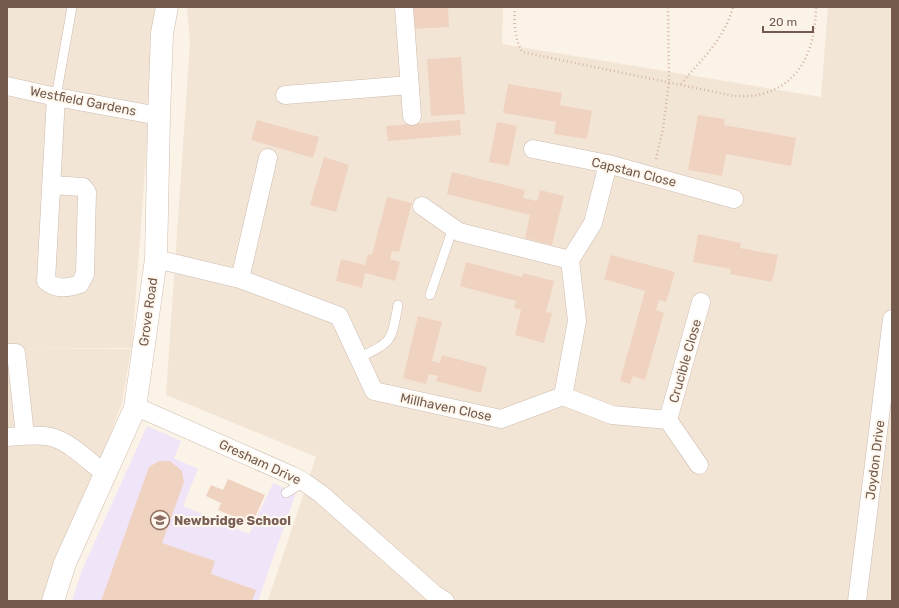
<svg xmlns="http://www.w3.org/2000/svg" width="899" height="608" font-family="Rubik,sans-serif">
	<rect width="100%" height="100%" fill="#fbf3e7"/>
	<path fill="#f3e5d6" d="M7 7H157L132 348H24L131 349 122 403 48 601H7Z
		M187 7H503L502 44 821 97 828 7H892V601L268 600 316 457 166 395 190 43Z"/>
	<path fill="#f0e4f8" d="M147 426 181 441 174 458 198 469 183 506 249 534 273 483 296 493 258 601H72L82 570Z"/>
	<path fill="#f0d2c0" d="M413 7H448L449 27 414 29Z
		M461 57 465 114 431 116 427 59Z
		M508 84 562 93 560 105 592 111 587 139 554 134 556 122 503 113Z
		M698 115 725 119 724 125 796 138 791 166 726 154 722 176 688 170Z
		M257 120 319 137 313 158 251 140Z
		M460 120 461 135 388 141 386 126Z
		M497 122 517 126 509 166 489 162Z
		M324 157 349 165 336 212 310 205Z
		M452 172 525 190 523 198 537 201 540 190 564 196 552 245 525 238 530 215 447 194Z
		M387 197 412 203 399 252 392 251 390 259 400 262 395 281 365 273 362 288 336 281 341 259 365 265 368 254 372 255Z
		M698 234 741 243 740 248 778 255 772 282 730 274 731 269 693 262Z
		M611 255 675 272 666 302 659 300 656 310 664 313 645 380 633 376 630 384 620 381 645 291 604 279Z
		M466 262 522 277 523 273 554 281 546 312 552 313 544 343 515 335 521 310 514 308 516 301 460 286Z
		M418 316 442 322 432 361 440 363 442 355 487 367 481 393 436 381 438 376 429 374 426 384 403 378Z
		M159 461H170L182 471 184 482 162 543 215 561 211 574 256 590 252 601H101L149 467Z
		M228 479 265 495 252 524 218 510 221 503 206 496 211 485 223 490Z"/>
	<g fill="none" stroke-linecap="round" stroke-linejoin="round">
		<defs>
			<path id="lane" d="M56 97 72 7
				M430 295 453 228
				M359 358C393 341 391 342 398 305
				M286 493 304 482"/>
			<path id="street" d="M404 7 412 116
				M7 86 56 97 159 116
				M285 95 410 85
				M533 149 608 164 734 199
				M51 185 83 187 87 192 85 274 80 284C68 288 56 290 46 281L56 97
				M156 259 240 279 339 316 374 391 501 419 563 396 577 321 570 260 459 232 422 206
				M570 260 593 223 608 164
				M240 279 268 158
				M7 353H16L25 435
				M563 396 612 415 668 420 701 302
				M135 408 146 411 293 476 304 482 321 494 415 577 434 594 445 601
				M668 420 699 465
				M7 437C21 436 36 434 51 437 69 441 90 462 105 474
				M857 601 892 319"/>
			<path id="secondary" d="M53 601 65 563 135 408 156 259 159 116 162 33 167 7"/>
		</defs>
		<use href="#lane" stroke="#cdbbae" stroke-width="10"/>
		<use href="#street" stroke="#cdbbae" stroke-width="19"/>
		<use href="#secondary" stroke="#d2bdae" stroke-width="23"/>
		<path stroke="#d5b5a3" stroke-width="2.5" stroke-dasharray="1 3" stroke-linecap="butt" d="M515 7C514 23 514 37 522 52L734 96C742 96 753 97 762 94 803 83 815 46 816 7
			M681 84C701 60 725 38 733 7
			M656 159 663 129 669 82 668 7"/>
		<use href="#lane" stroke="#fff" stroke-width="9"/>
		<use href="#street" stroke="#fff" stroke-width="18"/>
		<use href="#secondary" stroke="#fff" stroke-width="22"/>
	</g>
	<defs>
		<symbol id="school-ring" viewBox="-11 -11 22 22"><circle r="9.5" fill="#fef7ee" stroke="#8d6e63" stroke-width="1.5"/><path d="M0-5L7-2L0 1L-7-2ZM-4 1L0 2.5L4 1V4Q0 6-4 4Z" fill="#8d6e63"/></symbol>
	</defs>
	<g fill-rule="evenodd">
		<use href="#school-ring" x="149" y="509" width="22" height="22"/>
	</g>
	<g text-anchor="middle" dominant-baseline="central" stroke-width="4" stroke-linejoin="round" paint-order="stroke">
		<g font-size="13" fill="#745a4d" stroke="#fef7ee">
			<text transform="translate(83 101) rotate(11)">Westfield Gardens</text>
			<text transform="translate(634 172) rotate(14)">Capstan Close</text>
			<text transform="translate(148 312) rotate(-82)">Grove Road</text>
			<text transform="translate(685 361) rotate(-74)">Crucible Close</text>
			<text transform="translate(446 407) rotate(12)">Millhaven Close</text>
			<text transform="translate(875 460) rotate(-83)">Joydon Drive</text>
			<text transform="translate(260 462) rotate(25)">Gresham Drive</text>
		</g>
		<g font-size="13" font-weight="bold" fill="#785e54" stroke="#fef7ee" text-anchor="start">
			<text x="174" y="520">Newbridge School</text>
		</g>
	</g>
	<rect width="899" height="608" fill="none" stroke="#745a4d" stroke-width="16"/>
	<path d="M763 26v6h50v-6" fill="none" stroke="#745a4d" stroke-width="2"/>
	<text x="769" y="26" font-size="12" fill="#745a4d" stroke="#fef7ee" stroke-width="3" paint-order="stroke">20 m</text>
</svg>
